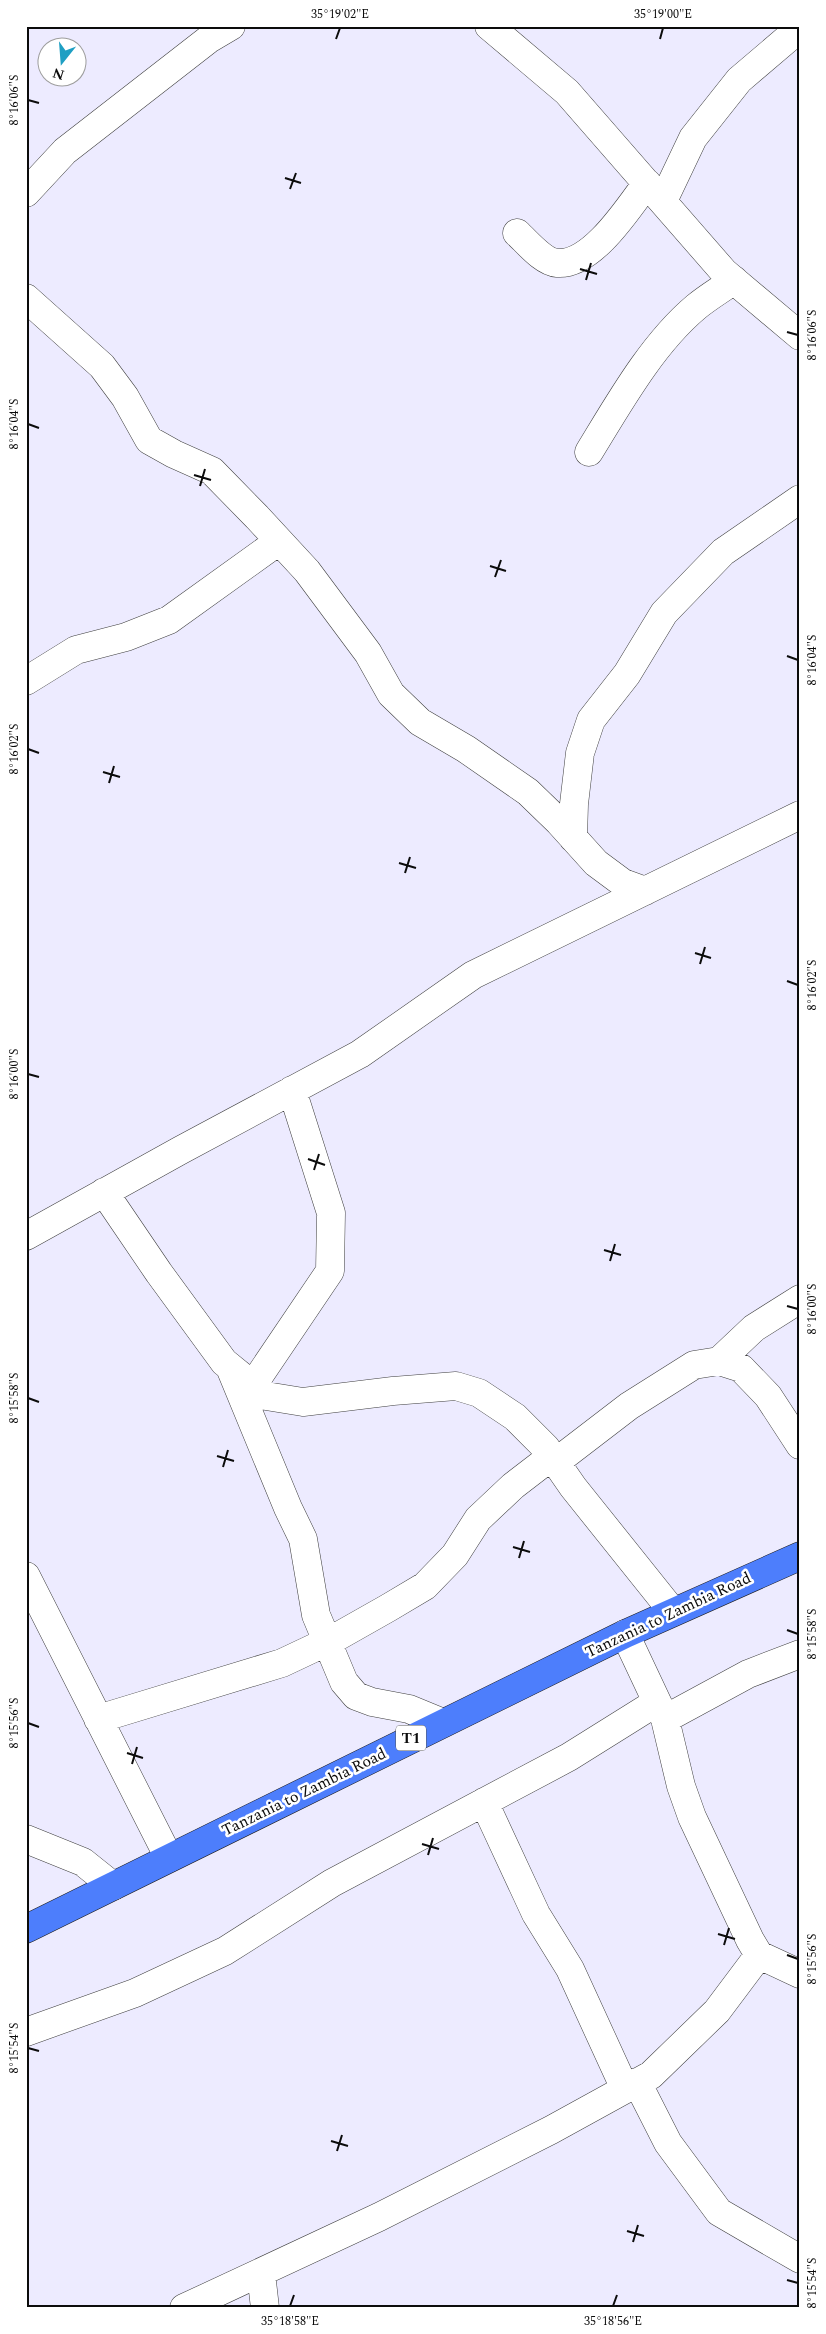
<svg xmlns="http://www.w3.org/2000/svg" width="826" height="2334" font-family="Spectral,serif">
	<rect width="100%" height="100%" fill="#edebff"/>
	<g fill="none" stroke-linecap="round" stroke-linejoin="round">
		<defs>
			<path id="street" d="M489 26 567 92 724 272 800 336
				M26 193 65 151 209 39 231 26
				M663 201 693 138 739 80 800 28
				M517 233C527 242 543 262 557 263 592 266 629 207 647 183
				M26 298 102 366 125 397 149 440 174 454 212 471 257 517 307 571 368 653 391 694 420 722 466 749 528 792 559 822 596 863 623 883 645 891
				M589 452C619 403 652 344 696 307 708 297 722 289 734 280
				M26 681 76 650 126 637 169 620 279 541
				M573 838 574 804 580 753 591 720 627 674 664 613 723 552 800 499
				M104 1192 159 1273 224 1362 266 1396 303 1402 393 1391 456 1386 479 1393 515 1417 546 1448 573 1487 673 1612
				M26 1236 181 1150 360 1054 473 975 800 815
				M719 1361 754 1328 800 1299
				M231 1370 288 1508 303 1539 316 1615 344 1682 356 1696 372 1702 409 1709 443 1723
				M253 1385 330 1271 331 1213 292 1090
				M556 1462 629 1406 694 1365 719 1361 741 1368 768 1396 800 1445
				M26 1576 169 1858
				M625 1634 665 1719 681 1786 692 1817 750 1940 759 1955 800 1974
				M98 1719 282 1663 335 1638 388 1608 425 1586 455 1555 478 1519 513 1486 552 1456
				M665 1719 748 1674 800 1654
				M484 1802 536 1914 570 1969 625 2089
				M26 1839 83 1862 113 1886
				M26 2032 135 1993 225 1951 332 1883 569 1757 657 1702
				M637 2082 668 2143 719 2212 800 2259
				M261 2273 265 2308
				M184 2308 379 2217 551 2130 651 2075 717 2011 759 1955"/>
			<path id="highway" d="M26 1929 625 1634 800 1556"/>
		</defs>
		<use href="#street" stroke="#3f3f3f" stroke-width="29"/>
		<use href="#highway" stroke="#1d1d1d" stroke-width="29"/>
		<use href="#street" stroke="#fff" stroke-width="28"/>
		<use href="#highway" stroke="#4d7efc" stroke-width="28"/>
	</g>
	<path fill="none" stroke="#0c0c0c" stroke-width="2" d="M336 39 340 28M660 39 663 28M28 100 39 103M285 178 301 183M290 189 296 173M580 269 597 274M586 280 591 263M787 332 798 335M28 424 39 428M194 475 211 480M200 486 205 469M490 566 506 571M495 577 501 560M787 656 798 660M28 749 39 753M103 772 120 777M109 783 114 766M399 863 416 868M405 873 410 857M695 953 711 958M700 964 705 947M787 981 798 985M28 1074 39 1077M308 1159 325 1165M314 1170 319 1154M604 1250 621 1255M610 1261 615 1244M787 1306 798 1309M28 1398 39 1402M217 1456 234 1461M223 1467 228 1450M513 1547 530 1552M519 1558 524 1541M787 1630 798 1634M28 1723 39 1727M127 1753 143 1758M132 1764 137 1747M422 1844 439 1849M428 1855 433 1838M718 1934 735 1939M724 1945 729 1928M787 1955 798 1959M28 2048 39 2051M331 2141 348 2146M337 2151 342 2135M627 2231 644 2236M633 2242 638 2225M787 2280 798 2283M290 2306 294 2295M613 2306 617 2295"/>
	<g text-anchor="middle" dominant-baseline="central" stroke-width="5" stroke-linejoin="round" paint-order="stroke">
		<rect fill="#fff" stroke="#555" stroke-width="1" x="396" y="1725.5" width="30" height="25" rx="4"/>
		<g font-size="15" font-weight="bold" fill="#0c0c0c">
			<text x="411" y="1738">T1</text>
		</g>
		<g font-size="16" fill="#0c0c0c" stroke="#fff">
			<text transform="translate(668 1615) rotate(-25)">Tanzania to Zambia Road</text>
			<text transform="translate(304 1792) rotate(-26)">Tanzania to Zambia Road</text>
		</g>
	</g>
	<rect width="826" height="2334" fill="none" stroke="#ffffff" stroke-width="55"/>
	<g transform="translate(62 62) rotate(197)"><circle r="24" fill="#ffffff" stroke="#9e9e9e"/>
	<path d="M0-4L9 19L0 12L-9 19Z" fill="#1e9fc3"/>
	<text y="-8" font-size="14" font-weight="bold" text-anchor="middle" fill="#0c0c0c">N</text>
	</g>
	<rect x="28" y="28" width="770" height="2278" fill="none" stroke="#0c0c0c" stroke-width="2"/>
	<g font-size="12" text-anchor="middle" fill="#0c0c0c">
		<text x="340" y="18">35°19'02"E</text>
		<text x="663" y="18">35°19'00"E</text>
		<text transform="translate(14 100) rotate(-90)" y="4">8°16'06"S</text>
		<text transform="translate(812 335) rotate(-90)" y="4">8°16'06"S</text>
		<text transform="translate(14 424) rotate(-90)" y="4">8°16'04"S</text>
		<text transform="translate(812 660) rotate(-90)" y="4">8°16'04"S</text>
		<text transform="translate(14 749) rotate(-90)" y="4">8°16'02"S</text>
		<text transform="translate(812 985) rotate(-90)" y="4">8°16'02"S</text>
		<text transform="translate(14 1074) rotate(-90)" y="4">8°16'00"S</text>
		<text transform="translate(812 1309) rotate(-90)" y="4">8°16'00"S</text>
		<text transform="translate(14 1398) rotate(-90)" y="4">8°15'58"S</text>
		<text transform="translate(812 1634) rotate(-90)" y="4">8°15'58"S</text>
		<text transform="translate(14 1723) rotate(-90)" y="4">8°15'56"S</text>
		<text transform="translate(812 1959) rotate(-90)" y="4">8°15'56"S</text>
		<text transform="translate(14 2048) rotate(-90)" y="4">8°15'54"S</text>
		<text transform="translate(812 2283) rotate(-90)" y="4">8°15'54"S</text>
		<text x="290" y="2325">35°18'58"E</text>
		<text x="613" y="2325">35°18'56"E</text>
	</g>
</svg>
